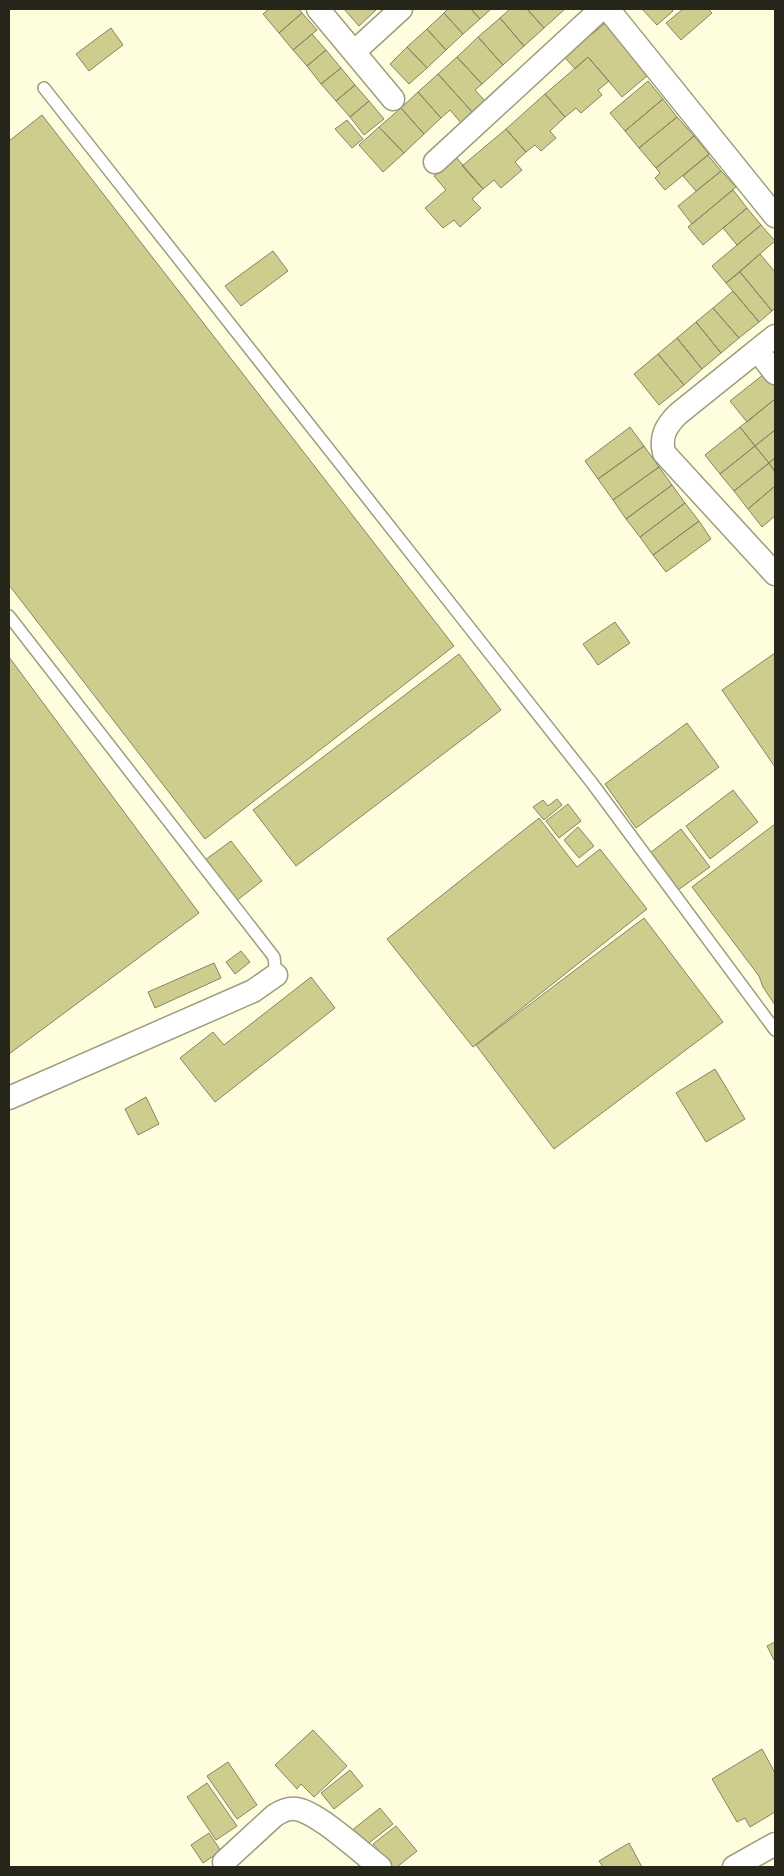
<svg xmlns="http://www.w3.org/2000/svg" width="784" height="1876" font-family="Poppins,sans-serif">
	<rect width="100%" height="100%" fill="#fefddd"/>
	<path fill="#cfcd8d" stroke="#848467" d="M269 9H299L302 13 279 33 263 14Z
		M344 9H377L359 26Z
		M448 9H471L480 19 463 34 444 13Z
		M471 9H491L480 19Z
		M510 9H527L544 28 524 46 500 18Z
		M527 9H565L544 28Z
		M642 9H671L673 11 657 25Z
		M683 9H708L712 13 681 40 666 23Z
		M302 13 317 30 293 50 279 33Z
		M444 13 463 34 446 50 427 29Z
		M500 18 524 46 503 65 478 37Z
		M609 20 653 71 622 97 588 57 575 69 561 53 588 30 591 35Z
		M111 28 123 45 89 71 76 54Z
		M427 29 446 50 427 68 407 47Z
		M312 34 326 50 307 66 293 50Z
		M478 37 503 65 482 84 457 57Z
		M407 47 427 68 409 84 390 64Z
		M326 50 341 68 321 84 307 66Z
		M457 57 482 84 475 90 486 102 473 113 438 74Z
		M588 57 609 81 598 90 602 95 581 113 576 108 565 117 545 94Z
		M341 68 355 85 336 101 321 84Z
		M438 74 473 113 462 124 450 110 441 118 418 92Z
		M648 81 663 99 625 131 610 113Z
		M355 85 369 101 350 117 336 101Z
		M418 92 441 118 424 134 401 108Z
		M545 94 565 117 550 131 556 138 541 151 535 145 526 152 506 129Z
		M663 99 677 117 639 148 625 131Z
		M369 101 384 119 364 135 350 117Z
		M401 108 424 134 404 153 379 127Z
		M42 115 454 646 205 839 9 585V141Z
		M677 117 694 136 656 168 639 148Z
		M347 120 363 139 352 148 335 129Z
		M379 127 404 153 383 172 359 145Z
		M506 129 526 152 515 162 522 170 501 188 494 180 483 189 462 166Z
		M694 136 709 154 665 190 655 178 660 173 656 168Z
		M708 155 721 171 696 191 683 176Z
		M456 157 483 189 472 199 481 208 460 227 454 220 443 228 425 208 446 190 434 176Z
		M721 171 736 187 692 224 678 206Z
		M733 190 747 208 703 245 688 227Z
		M747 208 761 225 737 245 723 228Z
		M761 225 775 241 726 283 712 266Z
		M273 251 288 271 241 306 225 286Z
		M760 254 775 272V308L772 311 740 272Z
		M740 272 772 311 759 322 726 283Z
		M733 291 759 322 739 338 713 308Z
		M713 308 739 338 721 353 696 322Z
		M696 322 721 353 702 369 677 338Z
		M677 338 702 369 684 385 658 354Z
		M658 354 684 385 659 405 634 374Z
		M764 374 775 387V399L747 422 730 401Z
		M775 399V430L755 446 740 427Z
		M630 427 644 446 598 479 585 461Z
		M740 427 755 446 720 474 705 455Z
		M775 430V458L769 463 755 446Z
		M644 446 659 467 613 500 598 479Z
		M755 446 769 463 734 491 720 474Z
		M775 458V472L769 463Z
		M769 463 775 472V486L748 509 734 491Z
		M659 467 672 485 626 519 613 500Z
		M672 485 685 503 640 537 626 519Z
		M775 486V516L762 527 748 509Z
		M685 503 699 521 653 555 640 537Z
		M699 521 711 539 666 572 653 555Z
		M615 622 630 643 598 665 583 644Z
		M775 653V767L722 690Z
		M459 654 501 710 296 866 253 810Z
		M9 657 199 913 9 1054Z
		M687 723 719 767 636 828 605 784Z
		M733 790 758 822 710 859 686 826Z
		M557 799 562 805 544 820 533 807 543 800 548 806Z
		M568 804 581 821 559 838 546 821Z
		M539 818 577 867 600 849 647 909 473 1047 387 939Z
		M775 824V1005L763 987 759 976 692 887Z
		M578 827 594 846 579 858 564 840Z
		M681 829 710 867 678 890 650 853Z
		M231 841 262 881 236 901 205 860Z
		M644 918 723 1022 554 1149 476 1045Z
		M241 951 250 962 235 974 226 962Z
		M214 963 221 978 155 1008 148 992Z
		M311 977 335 1008 215 1102 180 1058 213 1032 224 1045Z
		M715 1069 745 1119 706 1142 676 1093Z
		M146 1097 159 1124 138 1135 125 1109Z
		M775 1642V1662L767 1646Z
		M313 1730 347 1766 314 1797 301 1784 297 1789 275 1765Z
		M762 1749 775 1773V1812L750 1827 745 1818 737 1822 712 1779Z
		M228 1762 257 1805 237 1819 207 1776Z
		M350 1770 363 1786 334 1809 321 1793Z
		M207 1783 237 1826 216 1840 187 1797Z
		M380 1808 393 1824 364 1847 351 1831Z
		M396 1826 417 1851 397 1867H393L373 1844Z
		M209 1833 221 1851 203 1863 191 1845Z
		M629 1843 642 1867H603L599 1861Z"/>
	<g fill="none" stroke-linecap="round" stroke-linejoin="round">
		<defs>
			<path id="lane" d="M44 88 592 783 775 1030
				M9 616 274 957 276 975"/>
			<path id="street" d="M318 9 393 99
				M608 9 775 216
				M354 52 401 9
				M435 162 601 9
				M775 336 678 414C666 426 660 436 664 453L775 574
				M758 351 775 373
				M9 1098 253 991 276 975
				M224 1862 274 1816C280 1812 287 1808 296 1809 318 1812 361 1853 380 1867
				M734 1867 775 1844"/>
		</defs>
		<use href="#lane" stroke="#9d9d7f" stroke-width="14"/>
		<use href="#street" stroke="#9d9d7f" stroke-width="25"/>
		<use href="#lane" stroke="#fff" stroke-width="11"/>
		<use href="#street" stroke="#fff" stroke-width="22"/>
	</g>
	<rect width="784" height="1876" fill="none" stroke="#27261b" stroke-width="20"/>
</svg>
